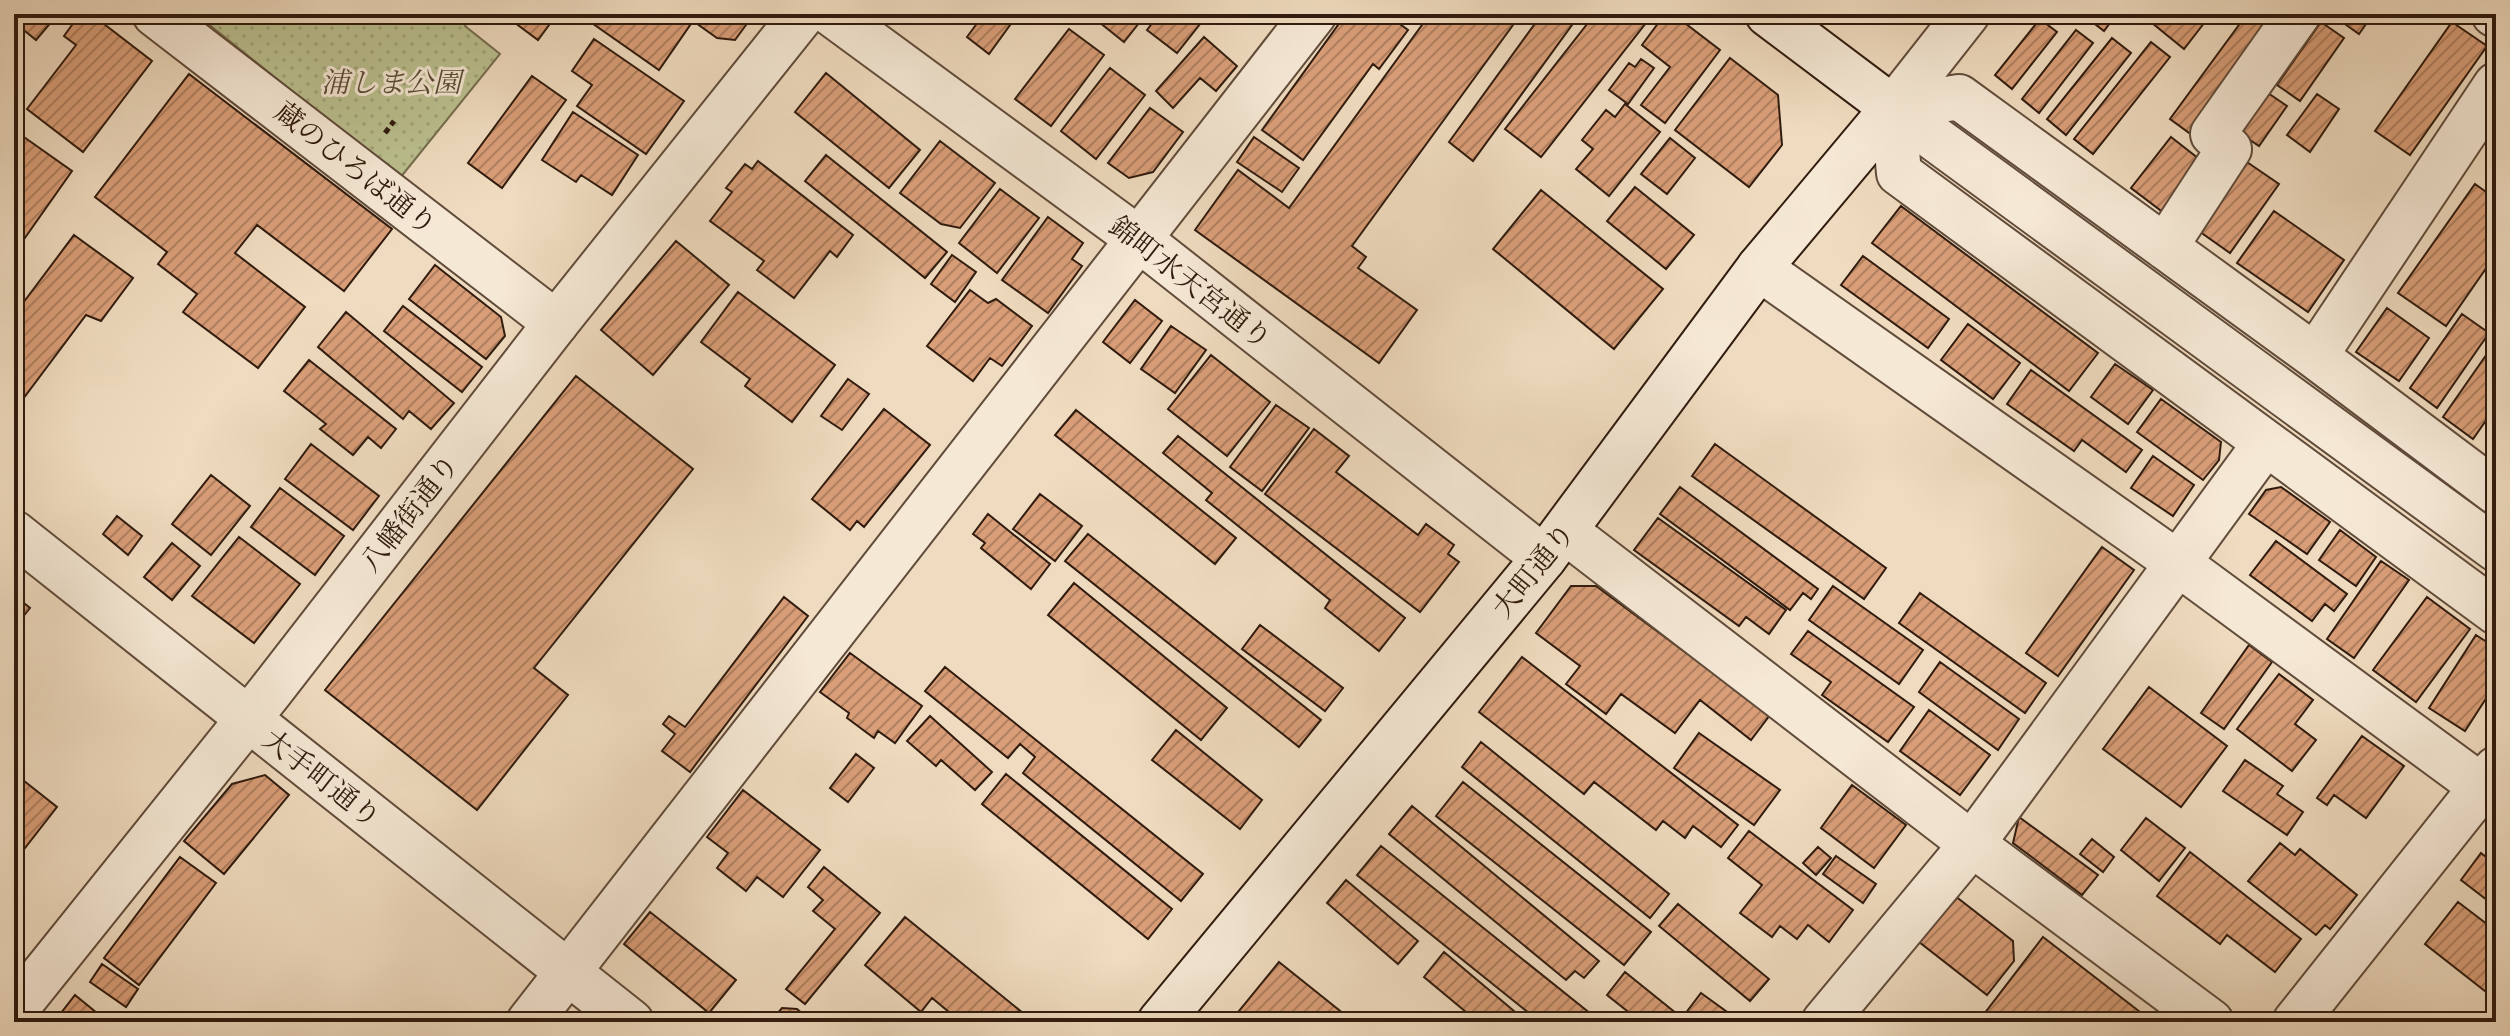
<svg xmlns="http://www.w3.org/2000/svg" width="2510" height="1036" font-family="'EB Garamond','Noto Serif JP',serif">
	<defs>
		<pattern id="garden-dots" width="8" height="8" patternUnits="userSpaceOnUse" patternTransform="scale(2)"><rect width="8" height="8" fill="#bbc090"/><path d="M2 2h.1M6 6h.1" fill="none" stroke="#a1a47b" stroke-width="1.8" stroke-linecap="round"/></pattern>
		<pattern id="building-hatch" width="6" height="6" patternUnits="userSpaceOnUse" patternTransform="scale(2)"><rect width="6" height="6" fill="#d99e78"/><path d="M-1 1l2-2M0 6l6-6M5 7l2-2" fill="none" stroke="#b08061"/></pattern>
	</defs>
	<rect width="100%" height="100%" fill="#efdbbf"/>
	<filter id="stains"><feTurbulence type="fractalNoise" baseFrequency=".0025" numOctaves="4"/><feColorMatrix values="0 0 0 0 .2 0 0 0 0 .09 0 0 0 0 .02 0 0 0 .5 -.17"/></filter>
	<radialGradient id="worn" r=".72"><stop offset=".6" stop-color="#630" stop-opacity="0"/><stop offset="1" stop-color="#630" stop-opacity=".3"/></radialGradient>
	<path fill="url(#garden-dots)" stroke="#766e4f" stroke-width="2" d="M196 14H474L465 26 500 54 400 178Z"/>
	<path fill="url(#building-hatch)" stroke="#301b0e" stroke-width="2" d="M14 14H58L36 40 14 22Z
		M80 14H91L152 61 83 152 27 109 76 45 64 36Z
		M509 14H557L538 40 507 17Z
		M579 14H754L735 40 717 38 693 21 659 70Z
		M984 14H1018L989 54 967 37Z
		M1089 14H1146L1124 42Z
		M1159 14H1208L1177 53 1147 30Z
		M1346 14H1386L1408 30 1379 69 1373 64 1303 160 1262 130Z
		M1430 14H1521L1352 246 1366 257 1358 268 1417 310 1379 363 1195 230 1238 170 1289 208Z
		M1542 14H1580L1473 161 1449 142Z
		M1595 14H1653L1541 157 1505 129Z
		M1665 14H1673L1720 50 1665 123 1641 105 1670 67 1642 45Z
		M2082 14H2112L2115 16 2104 31Z
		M2141 14H2203L2208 18 2184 49Z
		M2247 14H2258L2273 25 2192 135 2170 119Z
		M2331 14H2373L2359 34Z
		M2040 19 2057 32 2012 89 1995 75Z
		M2321 22 2344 38 2300 101 2277 85Z
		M2452 22 2487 46 2410 155 2375 131Z
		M1069 29 1104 55 1051 126 1015 99Z
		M2076 30 2093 43 2039 113 2022 99Z
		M1204 37 1237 66 1216 91 1200 78 1173 108 1156 91Z
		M2112 38 2131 53 2066 135 2047 119Z
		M594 39 684 101 646 154 577 106 592 85 572 71Z
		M2151 42 2170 57 2093 154 2074 139Z
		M1730 58 1778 95 1782 145 1749 187 1675 130Z
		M1641 59 1654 68 1628 104 1609 90 1629 63 1635 67Z
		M1110 68 1145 95 1096 159 1061 131Z
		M826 73 920 150 889 188 795 112Z
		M189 74 392 229 344 291 257 225 235 253 305 307 258 368 183 312 197 294 158 264 167 252 95 197Z
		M532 76 566 100 502 188 468 163Z
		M2265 91 2287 106 2259 146 2237 131Z
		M2317 94 2339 109 2310 152 2287 135Z
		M1625 104 1660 132 1609 196 1576 169 1593 149 1582 140 1606 110 1615 117Z
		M1150 108 1183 132 1153 172 1129 178 1108 163Z
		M573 112 638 155 612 195 581 175 576 182 542 160Z
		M14 130 72 171 15 252 14 251Z
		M1254 137 1299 168 1282 192 1237 162Z
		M2171 137 2208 166 2168 216 2131 188Z
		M1670 138 1695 158 1667 194 1641 174Z
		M940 141 995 183 960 228 941 224 900 193Z
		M826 155 947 252 925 278 805 181Z
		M2244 160 2279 184 2230 253 2196 229Z
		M758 161 853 235 837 257 830 251 794 298 757 270 764 261 710 221 732 192 726 188 745 164 752 169Z
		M2475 184 2496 199V254L2446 326 2398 293Z
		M1635 187 1694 235 1666 269 1607 221Z
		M1000 189 1039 218 997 273 959 243Z
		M1541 190 1663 289 1614 349 1493 249Z
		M1901 206 2098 353 2069 391 1872 243Z
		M2274 211 2344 260 2308 312 2237 263Z
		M1048 217 1083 243 1072 259 1082 266 1048 313 1002 280Z
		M74 235 133 278 101 321 86 315 14 411V315Z
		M676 241 729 285 653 375 601 330Z
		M952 255 976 272 955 302 931 284Z
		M1863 256 1949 319 1928 348 1841 285Z
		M435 265 501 317 505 336 486 359 409 299Z
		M970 290 988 303 996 299 1032 326 1002 366 990 358 973 381 927 346Z
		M738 292 835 365 792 422 745 386 750 379 701 342Z
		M1135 300 1162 321 1130 363 1103 342Z
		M403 306 482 367 462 392 384 331Z
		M2387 308 2429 338 2399 381 2356 352Z
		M346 312 454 403 431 429 409 411 403 419 318 347Z
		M2462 314 2489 333 2437 408 2410 388Z
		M1968 324 2020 363 1993 399 1941 360Z
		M1171 326 1206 350 1175 393 1141 369Z
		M2496 341V406L2473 439 2443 417Z
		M1211 355 1270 402 1227 456 1168 409Z
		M309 360 396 429 381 448 368 437 353 455 320 429 326 424 284 391Z
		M2115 364 2153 390 2128 424 2091 397Z
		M2031 370 2142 450 2126 472 2082 440 2074 451 2007 404Z
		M576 376 693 469 534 668 568 695 477 810 325 690Z
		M848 379 869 394 842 430 821 416Z
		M2161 399 2221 442 2219 460 2203 480 2137 432Z
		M1276 405 1309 428 1262 491 1230 467Z
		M884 409 930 445 864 527 857 521 850 530 812 499Z
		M1076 410 1236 538 1215 564 1055 435Z
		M1314 429 1349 456 1336 472 1418 535 1426 524 1454 545 1448 554 1459 562 1420 612 1265 494Z
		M1178 436 1405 618 1379 651 1325 608 1330 600 1206 500 1212 493 1163 453Z
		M311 444 379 496 353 530 285 479Z
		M1715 444 1886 568 1864 599 1692 476Z
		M2153 456 2194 485 2173 516 2131 488Z
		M211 475 250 506 211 555 172 524Z
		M1680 487 1818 589 1811 599 1803 593 1790 610 1660 514Z
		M2281 487 2330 522 2307 554 2249 514 2266 490Z
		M280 488 344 536 315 575 251 527Z
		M1040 494 1082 526 1055 561 1013 529Z
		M988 514 1050 564 1031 589 981 548 985 543 973 534Z
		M117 516 142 536 128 555 103 534Z
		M1658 518 1786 610 1769 634 1746 617 1739 626 1634 550Z
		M2340 530 2376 557 2356 586 2319 560Z
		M1088 534 1321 720 1299 747 1065 561Z
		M239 537 300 584 254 643 192 596Z
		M2276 541 2347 594 2334 611 2325 604 2312 621 2250 575Z
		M172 543 200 566 172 600 144 577Z
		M2102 547 2134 570 2058 676 2026 653Z
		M2381 561 2409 580 2354 658 2327 639Z
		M1074 583 1227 708 1201 740 1048 615Z
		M1571 586H1596L1770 715 1751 740 1700 700 1675 733 1621 694 1606 714 1566 684 1580 666 1536 633Z
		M1833 586 1923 650 1899 684 1809 620Z
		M1920 593 2046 683 2025 713 1899 623Z
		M14 595 30 608 14 628Z
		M784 597 808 616 690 772 662 751 675 734 663 724 669 716 685 727Z
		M2427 597 2470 629 2416 702 2373 670Z
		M1260 625 1343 688 1325 711 1242 649Z
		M1808 631 1914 707 1888 742 1822 695 1831 682 1791 654Z
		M2476 635 2496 648V683L2465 731 2429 708Z
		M2249 645 2272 662 2224 729 2201 713Z
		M850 653 922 706 895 743 878 731 874 738 847 718 849 713 820 692Z
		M1522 657 1738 825 1721 847 1693 826 1685 838 1663 821 1656 830 1594 782 1584 794 1479 712Z
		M1940 662 2019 719 1998 750 1919 692Z
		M945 667 1203 874 1181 901 1023 773 1035 757 1020 744 1008 758 925 691Z
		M2279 674 2313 700 2295 724 2316 740 2292 771 2237 729Z
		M2149 687 2227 746 2181 807 2103 749Z
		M1929 710 1990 755 1960 795 1900 751Z
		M930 716 992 772 975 790 941 760 936 766 907 741Z
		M1176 730 1262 800 1240 829 1152 760Z
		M1699 733 1780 790 1754 825 1674 768Z
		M2362 736 2404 766 2366 818 2334 795 2327 805 2317 798Z
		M1481 742 1669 894 1650 918 1462 767Z
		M856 754 874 768 848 802 830 788Z
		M2245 760 2283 786 2277 794 2303 812 2287 835 2223 791Z
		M14 773 57 807 14 862Z
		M1006 774 1172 909 1148 939 982 804Z
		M265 775 289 795 224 874 184 841 232 784Z
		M1463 782 1651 932 1624 965 1436 816Z
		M1852 785 1906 825 1874 868 1821 828Z
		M743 790 820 850 783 897 757 877 746 891 717 868 728 853 707 837Z
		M1412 806 1599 961 1584 978 1575 971 1566 980 1389 834Z
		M2019 817 2098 875 2082 895 2013 843Z
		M2146 818 2185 848 2159 881 2121 850Z
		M1749 831 1853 910 1829 942 1808 925 1797 939 1780 926 1772 937 1740 913 1762 885 1728 858Z
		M2092 839 2114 857 2103 872 2080 854Z
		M2280 843 2295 855 2300 849 2357 895 2330 929 2325 925 2316 935 2248 881Z
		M1381 846 1601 1022H1540L1357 875Z
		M1818 847 1831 858 1816 875 1803 863Z
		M2190 852 2301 939 2275 972 2227 935 2220 944 2157 896Z
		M2481 853 2496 865V907L2461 880Z
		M1836 856 1876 884 1863 903 1823 874Z
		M180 857 216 883 139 985 104 958Z
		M824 867 880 913 805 1004 786 989 835 929 813 911 823 900 808 887Z
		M1346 880 1418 941 1398 964 1327 903Z
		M1941 885 2013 941 2014 961 1987 995 1905 931Z
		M2458 902 2496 931 2495 999 2425 944Z
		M1678 904 1769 979 1750 1001 1659 926Z
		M650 912 736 980 709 1013 624 944Z
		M905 917 1034 1022H961L932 998 921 1012 865 965Z
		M2043 937 2153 1022H1986L1981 1018Z
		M1444 952 1527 1022H1478L1424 977Z
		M1279 962 1354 1022H1230Z
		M102 964 138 989 126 1007 90 982Z
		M1625 972 1687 1022H1641L1607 995Z
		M1701 993 1741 1022H1696L1685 1014Z
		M75 995 108 1022H54Z
		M782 1008 797 1009 812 1022H770Z"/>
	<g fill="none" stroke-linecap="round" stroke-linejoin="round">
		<defs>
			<path id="minor" d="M155 14 556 323
				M2494 14 2496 15
				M2165 247 2229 149 2213 134 2298 14
				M1759 268 2179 564 2482 787
				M2315 356 2496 85
				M2496 492 2315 356 1959 97 1893 108 1899 173 2496 612
				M529 1022 1314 14
				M1824 1022 1972 844 2265 444
				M2295 1022 2496 769"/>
			<path id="tertiary" d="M832 14 1140 240 1544 558
				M1967 14 1893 108 2496 549
				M1565 531 1972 844 2211 1022
				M14 533 631 1022
				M14 1011 269 693 556 323 803 14"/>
			<path id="secondary" d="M1160 1022 1544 558 1759 268 1893 108 1768 14"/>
		</defs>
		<use href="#minor" stroke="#604b3a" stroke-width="48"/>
		<use href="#tertiary" stroke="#604b3a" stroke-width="48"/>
		<use href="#secondary" stroke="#301b0e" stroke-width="48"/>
		<path stroke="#301b0e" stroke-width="5" stroke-dasharray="6 4" stroke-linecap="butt" d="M385 133 394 121"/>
		<use href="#minor" stroke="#f5e8d5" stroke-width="44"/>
		<use href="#tertiary" stroke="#f5e8d5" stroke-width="44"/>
		<use href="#secondary" stroke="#f5e8d5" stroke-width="44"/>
	</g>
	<g text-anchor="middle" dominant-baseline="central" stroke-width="6" stroke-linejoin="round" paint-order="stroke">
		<g font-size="28" font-style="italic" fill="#5a4d35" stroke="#f5e8d5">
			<text x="391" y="82">浦しま公園</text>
		</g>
		<g font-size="28" fill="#301b0e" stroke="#f5e8d5">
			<text transform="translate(356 168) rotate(38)">蔵のひろば通り</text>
			<text transform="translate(1191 282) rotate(38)">錦町水天宮通り</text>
			<text transform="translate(409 513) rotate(-52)">八幡街通り</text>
			<text transform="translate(1533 570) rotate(-51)">大町通り</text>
			<text transform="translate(322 778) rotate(38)">大手町通り</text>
		</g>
	</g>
	<rect width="2510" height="1036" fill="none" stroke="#efdbbf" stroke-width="48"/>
	<rect x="16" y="16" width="2478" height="1004" fill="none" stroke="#301b0e" stroke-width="4"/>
	<rect x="24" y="24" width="2462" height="988" fill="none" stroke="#301b0e" stroke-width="2"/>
	<rect width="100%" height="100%" filter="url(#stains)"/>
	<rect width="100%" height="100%" fill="url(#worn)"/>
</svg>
